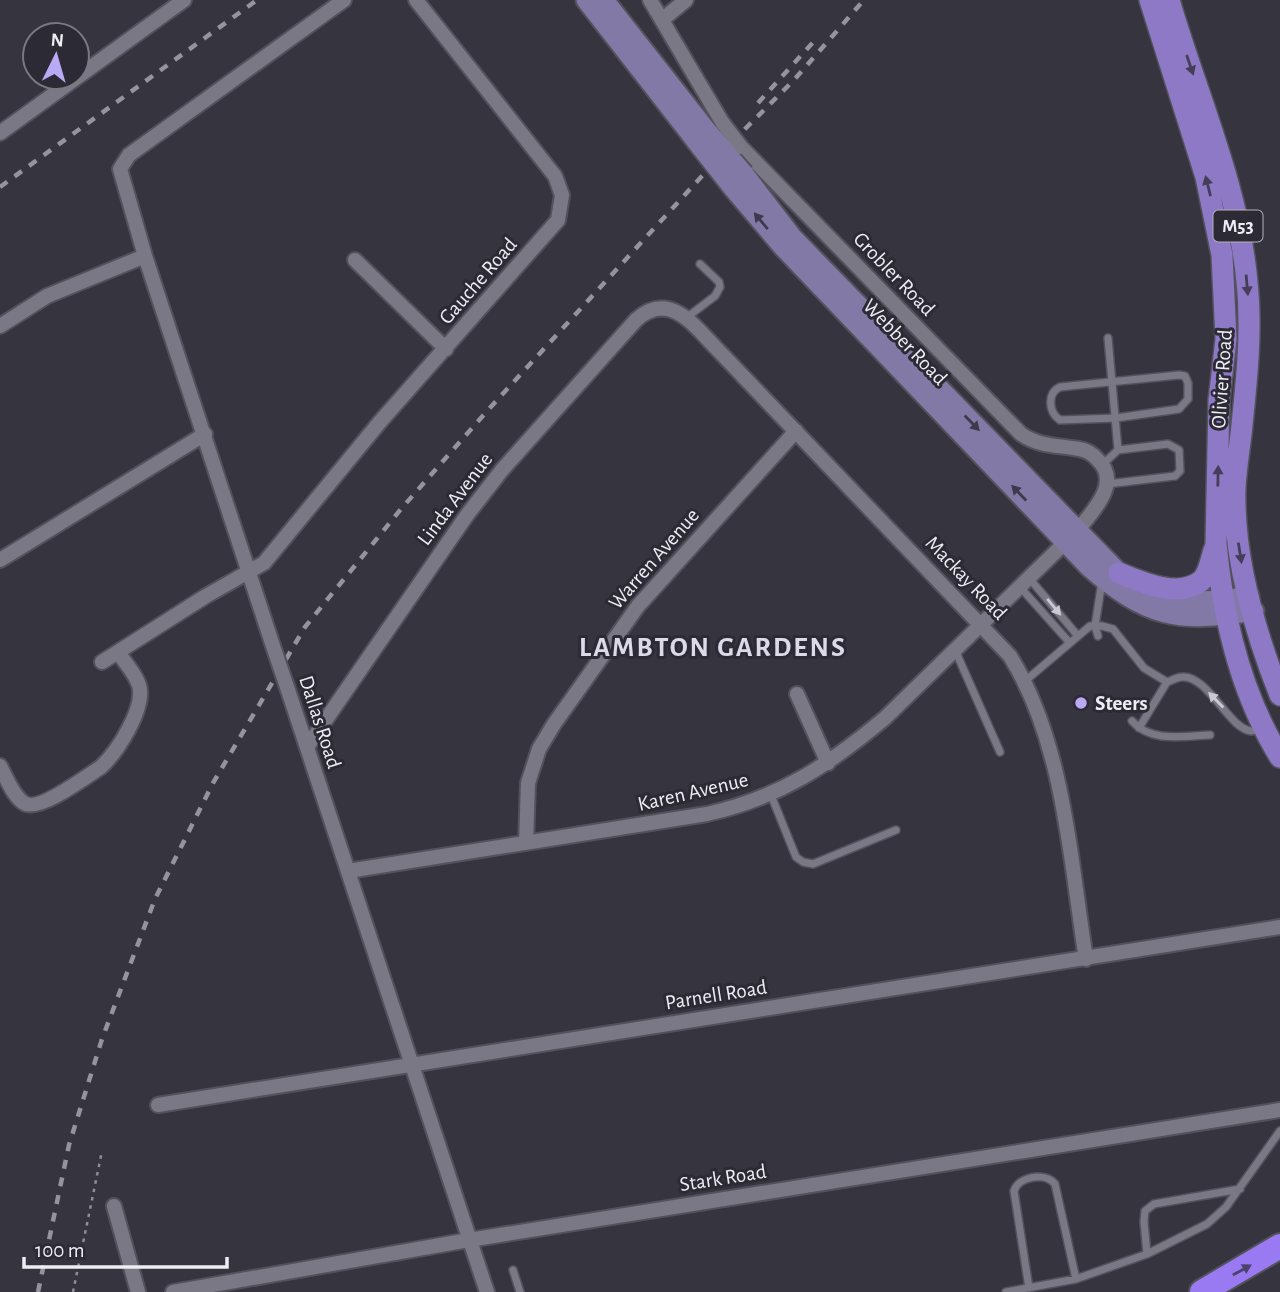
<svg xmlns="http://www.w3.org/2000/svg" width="1280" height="1292" font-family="'Alegreya Sans',sans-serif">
	<rect width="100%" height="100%" fill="#36343f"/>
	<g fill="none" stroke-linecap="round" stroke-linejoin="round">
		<defs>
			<path id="service" d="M686 318 715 296 720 287 719 282 700 264
				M1179 375 1185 376 1188 383V399L1179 409 1116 418 1060 420C1048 412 1047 393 1060 387Z
				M1102 465 1118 450 1108 338
				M1107 484 1175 476 1180 471 1179 450 1168 444 1118 450
				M1029 578 1078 636
				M1020 587 1070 643
				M1098 636 1095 626 1102 581
				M955 650 1000 752
				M1025 681 1090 626H1102L1113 629 1144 668 1167 682 1139 728
				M1167 682C1171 681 1177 677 1182 677 1208 675 1229 729 1251 731 1254 731 1258 729 1261 728
				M1132 721C1151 743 1184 736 1210 735
				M771 795 796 857 803 862 813 864 896 830
				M1147 1254 1144 1222 1145 1211 1154 1204 1240 1189
				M513 1270 520 1292
				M1029 1288 1014 1191C1019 1176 1045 1172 1055 1184L1076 1279
				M1006 1292 1076 1279 1147 1254 1207 1224 1226 1207 1280 1131"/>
			<path id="minor" d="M650 0 722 122
				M663 19 686 0
				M0 133 184 0
				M355 260 446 349
				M0 326 47 296 145 256
				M0 560 205 434
				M273 646 145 256 120 169 129 155 344 0
				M102 662 206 596 264 563 379 423 558 220 562 195 555 176 416 0
				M288 690 487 1292
				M797 694 828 763
				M307 747 467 515 502 470 636 320C670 289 695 327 718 350L1010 656C1064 743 1070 859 1086 959
				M0 766C6 777 13 796 24 803 38 813 87 776 101 767 117 752 146 708 139 685 135 673 125 663 118 652
				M526 843 528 783 539 749 554 724 638 606 796 431
				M348 871 707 814C779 798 829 765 885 718L1077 531C1092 512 1122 483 1098 460 1093 454 1086 450 1079 449 1057 445 1040 447 1021 434L741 147
				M158 1105 1280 927
				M114 1206 138 1292
				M173 1292 469 1240 1280 1110"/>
			<path id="secondary" d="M586 0 696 141
				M604 0 707 131
				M744 174 793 238 1119 573C1163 604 1197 605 1249 596
				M733 188 783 247 1088 566C1146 617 1177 624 1254 611"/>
			<path id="primary" d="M1150 0 1206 177 1222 255 1226 339 1219 400 1216 544C1223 618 1241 694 1280 757
				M1169 0C1196 93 1238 184 1247 282 1252 330 1247 377 1242 425 1240 446 1236 467 1235 488 1233 557 1255 632 1280 695
				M1119 573C1142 582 1177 599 1201 581 1209 574 1211 559 1214 550"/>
			<path id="motorway" d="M1202 1292 1280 1246"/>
		</defs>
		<use href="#service" stroke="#53525c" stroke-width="10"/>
		<use href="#minor" stroke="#53525c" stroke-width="18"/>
		<use href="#secondary" stroke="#53525c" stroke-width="23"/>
		<use href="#primary" stroke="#53525c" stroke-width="24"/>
		<use href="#motorway" stroke="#53525c" stroke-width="28"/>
		<path stroke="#8f8e97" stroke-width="2.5" stroke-dasharray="3.5 5" stroke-linecap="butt" d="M73 1292 102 1151"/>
		<use href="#service" stroke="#7a7885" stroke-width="7"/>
		<use href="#minor" stroke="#7a7885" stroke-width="14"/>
		<use href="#secondary" stroke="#8379a6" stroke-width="19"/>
		<use href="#primary" stroke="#8d79c6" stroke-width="21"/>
		<use href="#motorway" stroke="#997af2" stroke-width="24"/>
		<path stroke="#95949d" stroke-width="4.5" stroke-dasharray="9 9" stroke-linecap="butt" d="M758 103 816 39
			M0 187 257 0
			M38 1292 69 1145 102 1039 155 899 213 783 305 627 401 509 488 410 745 129 794 80 864 0"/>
		<defs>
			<path id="minor-bridge" d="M722 122 741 147
				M273 646 288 690"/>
			<path id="secondary-bridge" d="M707 131 744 174
				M696 141 733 188"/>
		</defs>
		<use href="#minor-bridge" stroke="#53525c" stroke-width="18" stroke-linecap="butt"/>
		<use href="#secondary-bridge" stroke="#53525c" stroke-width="23" stroke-linecap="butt"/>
		<use href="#minor-bridge" stroke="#7a7885" stroke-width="14"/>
		<use href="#secondary-bridge" stroke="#8379a6" stroke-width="19"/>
	</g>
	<defs><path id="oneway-solid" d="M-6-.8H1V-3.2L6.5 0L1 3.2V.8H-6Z" transform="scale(1.75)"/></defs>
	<g fill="#443e59">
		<use href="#oneway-solid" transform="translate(1190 65) rotate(71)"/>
		<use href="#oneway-solid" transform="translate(1208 186) rotate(-104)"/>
		<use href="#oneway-solid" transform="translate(1247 285) rotate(85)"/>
		<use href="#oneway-solid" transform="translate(1218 476) rotate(-89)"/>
		<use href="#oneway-solid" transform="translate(1240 553) rotate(81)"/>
	</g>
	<g fill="#3d3a4c">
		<use href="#oneway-solid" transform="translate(761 221) rotate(-130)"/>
		<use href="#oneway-solid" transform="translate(972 423) rotate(46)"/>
		<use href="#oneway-solid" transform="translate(1019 493) rotate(-134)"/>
	</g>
	<g fill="#cbcad3">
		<use href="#oneway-solid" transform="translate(1054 607) rotate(50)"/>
		<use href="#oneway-solid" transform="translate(1216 700) rotate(-134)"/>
	</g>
	<use fill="#4d426e" href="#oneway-solid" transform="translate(1242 1270) rotate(-29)"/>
	<circle fill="#baaaf6" stroke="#2c2a35" stroke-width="2.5" cx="1081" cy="703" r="7"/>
	<g text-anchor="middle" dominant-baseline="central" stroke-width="6" stroke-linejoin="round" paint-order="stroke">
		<rect fill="#2c2a35" stroke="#b4b2bb" stroke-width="2" x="1213.5" y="210.5" width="49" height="31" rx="5"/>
		<g font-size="19" font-weight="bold" fill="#eeedf4">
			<text x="1238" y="226">M53</text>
		</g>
		<g font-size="21" fill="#eeedf4" stroke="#2c2a35">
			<text transform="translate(894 274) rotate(46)">Grobler Road</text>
			<text transform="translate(478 281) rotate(-49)">Gauche Road</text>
			<text transform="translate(905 342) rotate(46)">Webber Road</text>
			<text transform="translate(1222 379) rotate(-86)">Olivier Road</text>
			<text transform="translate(455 499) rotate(-53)">Linda Avenue</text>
			<text transform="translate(654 559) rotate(-49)">Warren Avenue</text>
			<text transform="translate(966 578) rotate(46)">Mackay Road</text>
			<text transform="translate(320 722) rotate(72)">Dallas Road</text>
			<text transform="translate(693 792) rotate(-13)">Karen Avenue</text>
			<text transform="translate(716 995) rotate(-9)">Parnell Road</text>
			<text transform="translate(723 1178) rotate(-9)">Stark Road</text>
		</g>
		<g font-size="21" font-weight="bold" fill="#eeedf4" stroke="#2c2a35" text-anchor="start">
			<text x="1095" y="703">Steers</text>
		</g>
		<g font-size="28" font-weight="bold" letter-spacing="2" fill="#dcdae8" stroke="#2c2a35">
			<text x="713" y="648">LAMBTON GARDENS</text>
		</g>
	</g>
	<g transform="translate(56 56) rotate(5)"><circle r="33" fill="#2c2a35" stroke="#7a7881" stroke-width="2"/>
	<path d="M0-5L12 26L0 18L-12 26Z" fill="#baaaf6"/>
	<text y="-10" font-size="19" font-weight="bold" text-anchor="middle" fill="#eeedf4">N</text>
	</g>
	<path d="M24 1257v10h203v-10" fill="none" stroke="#eeedf4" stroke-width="3.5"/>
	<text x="35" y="1257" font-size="21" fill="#eeedf4" stroke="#2c2a35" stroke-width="5" paint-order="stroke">100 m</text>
</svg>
